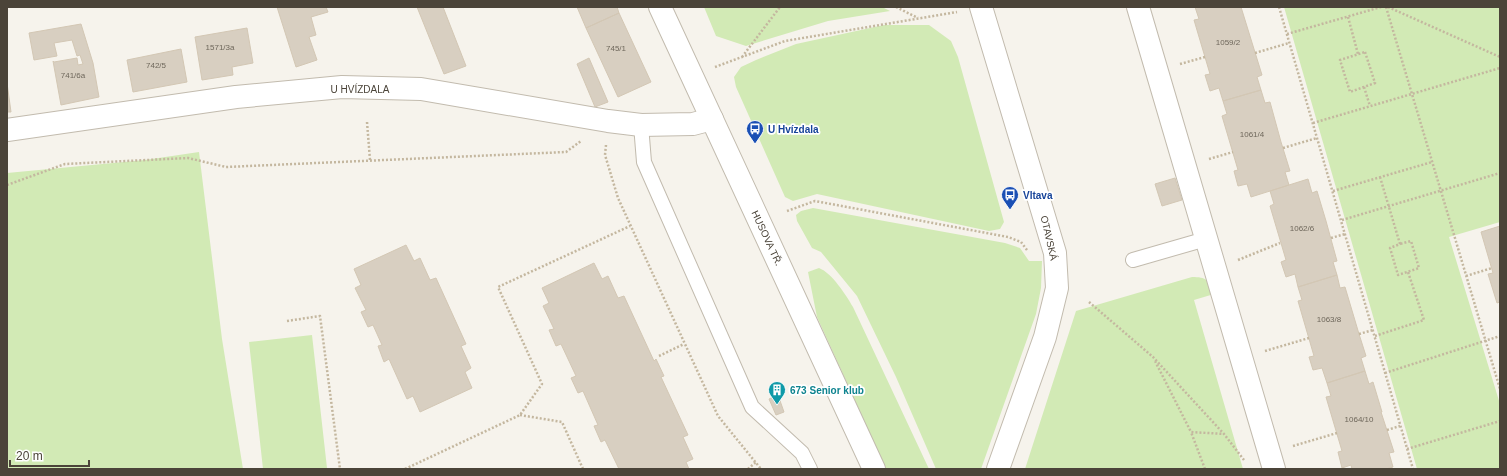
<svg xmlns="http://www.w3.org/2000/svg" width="1507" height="476" font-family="Helvetica,sans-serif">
	<rect width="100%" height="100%" fill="#f6f3ec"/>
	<path fill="#d2eab5" d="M704 7H882L890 11 828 21 746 46 716 36Z
		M1284 7H1500V222L1449 237 1500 404V469H1417Z
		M884 25H929L951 41 958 57 1004 222 1000 229 989 231 817 194 793 201 785 197 736 87 734 77 741 67 756 60 796 44Z
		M199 152 222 339 243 469H7V173L145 160Z
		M813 208 1005 243 1020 248 1029 261H1042L1041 288 1036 314 981 469H936L896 377 857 296 821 252 812 248 797 221 796 215 801 211Z
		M819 268C832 273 846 295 853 307L929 469H886L817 317 808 272Z
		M1192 277C1206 277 1210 280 1214 294L1194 300 1243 469H1025L1076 311Z
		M312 335 327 468 263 469 249 342Z"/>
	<path fill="#d8cfc1" stroke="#d3c7b4" d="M277 7H326L328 12 311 17 316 35 309 37 317 60 296 67Z
		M417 7H443L466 66 444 74Z
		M577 7H617L619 13 586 28Z
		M1195 7H1241L1262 75 1257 77 1261 90 1223 101 1219 88 1210 91 1205 75 1210 74 1194 20 1199 19Z
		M619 13 651 82 618 97 586 28Z
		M81 24 93 63 99 97 61 105 53 61 54 62 77 58 78 65 83 64 80 55 77 56 72 40 54 43 57 56 34 60 29 33Z
		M247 28 253 63 232 67 233 75 202 80 195 37Z
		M181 49 187 82 133 92 127 60Z
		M589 58 608 102 595 107 577 64Z
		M7 83 11 112H7Z
		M1261 90 1265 103 1270 102 1281 142 1290 171 1285 172 1289 185 1251 197 1247 184 1238 186 1234 171 1238 170 1222 116 1227 114 1223 101Z
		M1175 178 1182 200 1162 206 1155 184Z
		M1308 179 1312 193 1317 191 1326 221 1337 261 1333 262 1337 275 1298 287 1295 274 1286 277 1281 262 1286 260 1270 206 1274 204 1270 191Z
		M1500 226V302L1497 303 1488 274 1493 273 1481 232Z
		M406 245 414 261 420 258 430 280 436 278 466 344 461 346 471 368 465 372 472 388 420 412 413 396 407 399 389 359 384 362 378 346 382 345 373 325 368 327 361 312 366 310 355 288 361 285 354 269Z
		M594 263 602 279 608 276 618 298 624 296 654 361 656 359 664 376 661 377 688 435 683 437 693 459 686 462 689 469H619L605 440 601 442 594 426 598 425 583 391 578 393 571 378 576 376 561 344 556 346 549 330 554 329 543 306 549 303 542 288Z
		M1337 275 1340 288 1345 287 1359 334 1366 356 1361 358 1365 371 1327 383 1322 368 1313 370 1309 357 1314 356 1298 301 1302 300 1298 287Z
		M1365 371 1369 384 1373 382 1382 412H1381L1394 452 1389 453 1393 467 1386 469H1352L1351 465 1342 468 1338 452 1342 451 1326 397 1331 396 1327 383Z
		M778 395 784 412 776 415 769 399Z"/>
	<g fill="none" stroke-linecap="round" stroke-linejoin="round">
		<defs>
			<path id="service" d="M641 125 644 162 752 407 802 453 810 469
				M1133 260 1206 239"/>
			<path id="minor" d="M981 7 1055 253 1057 288 1045 337 998 469
				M1138 7 1274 469
				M7 130 236 97 342 87 421 89 608 121 641 125 693 124 712 119"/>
			<path id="tertiary" d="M660 7 874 469"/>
		</defs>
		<use href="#service" stroke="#c2bbae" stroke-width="16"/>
		<use href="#minor" stroke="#c2bbae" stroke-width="24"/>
		<use href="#tertiary" stroke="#c2bbae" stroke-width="24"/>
		<path stroke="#c4b79f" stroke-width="2.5" stroke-dasharray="2 2" stroke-linecap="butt" d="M896 7 918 18
			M1279 7 1413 469
			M1386 7 1500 389
			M1388 7 1500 57
			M1348 17 1358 54
			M1287 34 1381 7
			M1365 52 1375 83 1350 92 1340 60Z
			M1255 53 1289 43
			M742 57 780 7
			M1180 64 1205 57
			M715 67 785 41 957 12
			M1364 87 1370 106
			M367 122 370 160
			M1313 123 1500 68
			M606 145 605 155 618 198 718 416 761 469
			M1283 148 1317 138
			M1209 159 1233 152
			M1380 177 1400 244 1390 248 1398 275 1419 268 1411 241 1400 244
			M7 185 65 164 188 158 226 167 566 152 581 141
			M1333 191 1432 162
			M787 211 815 201 1008 237 1021 242 1027 250
			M1342 220 1500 173
			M1331 238 1345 234
			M1238 260 1280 243
			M1466 276 1492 268
			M1089 302 1153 357 1224 434 1244 460
			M287 321 320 316 340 469
			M1359 334 1373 330
			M1375 336 1424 320 1408 272
			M1265 351 1309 338
			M659 356 684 344
			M1155 361 1191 432
			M1385 373 1500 336
			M520 415 562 422 583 469
			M1387 430 1400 426
			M1293 446 1337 433
			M1407 449 1500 421
			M405 469 520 415 542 384 498 287 630 226
			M748 469 756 462
			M1205 469 1191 432 1224 434"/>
		<use href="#service" stroke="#fff" stroke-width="14"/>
		<use href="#minor" stroke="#fff" stroke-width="22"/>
		<use href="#tertiary" stroke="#fff" stroke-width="22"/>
	</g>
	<defs>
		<symbol id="bus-pin" viewBox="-11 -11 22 30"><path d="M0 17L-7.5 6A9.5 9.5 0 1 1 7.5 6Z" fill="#1a4fb4" stroke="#fff"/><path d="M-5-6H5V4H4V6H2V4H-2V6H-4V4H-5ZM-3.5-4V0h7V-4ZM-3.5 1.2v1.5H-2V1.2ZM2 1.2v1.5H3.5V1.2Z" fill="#fff"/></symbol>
		<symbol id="building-pin" viewBox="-11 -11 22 30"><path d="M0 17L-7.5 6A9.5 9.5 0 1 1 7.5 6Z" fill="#0f9aa8" stroke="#fff"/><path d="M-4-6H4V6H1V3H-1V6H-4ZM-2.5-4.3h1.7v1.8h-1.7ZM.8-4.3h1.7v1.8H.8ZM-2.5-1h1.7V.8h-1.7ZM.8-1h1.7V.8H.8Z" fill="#fff"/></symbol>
	</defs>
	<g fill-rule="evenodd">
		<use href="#bus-pin" x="745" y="119" width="20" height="27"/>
		<use href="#bus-pin" x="1000" y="185" width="20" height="27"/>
		<use href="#building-pin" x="767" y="380" width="20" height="27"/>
	</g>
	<g text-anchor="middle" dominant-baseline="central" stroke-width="3.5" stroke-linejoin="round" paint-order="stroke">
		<g font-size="8" fill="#6e675b">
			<text x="1228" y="42">1059/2</text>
			<text x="220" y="47">1571/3a</text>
			<text x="616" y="48">745/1</text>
			<text x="156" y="65">742/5</text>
			<text x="73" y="75">741/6a</text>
			<text x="1252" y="134">1061/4</text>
			<text x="1302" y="228">1062/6</text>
			<text x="1329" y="319">1063/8</text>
			<text x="1359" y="419">1064/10</text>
		</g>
		<g font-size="10" fill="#4b4439" stroke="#fff">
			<text x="360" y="89">U HVÍZDALA</text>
			<text transform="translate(767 238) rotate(65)">HUSOVA TŘ.</text>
			<text transform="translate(1049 238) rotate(77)">OTAVSKÁ</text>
		</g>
		<g font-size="10" font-weight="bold" fill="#164399" stroke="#fff" text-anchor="start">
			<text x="768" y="129">U Hvízdala</text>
			<text x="1023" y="195">Vltava</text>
		</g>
		<g font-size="10" font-weight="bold" fill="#0d838f" stroke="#fff" text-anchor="start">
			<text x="790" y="390">673 Senior klub</text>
		</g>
	</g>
	<rect width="1507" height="476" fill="none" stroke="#4b4439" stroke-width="16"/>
	<path d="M10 460v6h79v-6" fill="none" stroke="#4b4439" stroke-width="2"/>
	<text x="16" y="460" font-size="12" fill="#4b4439" stroke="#ffffff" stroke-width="3" paint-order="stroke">20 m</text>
</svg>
